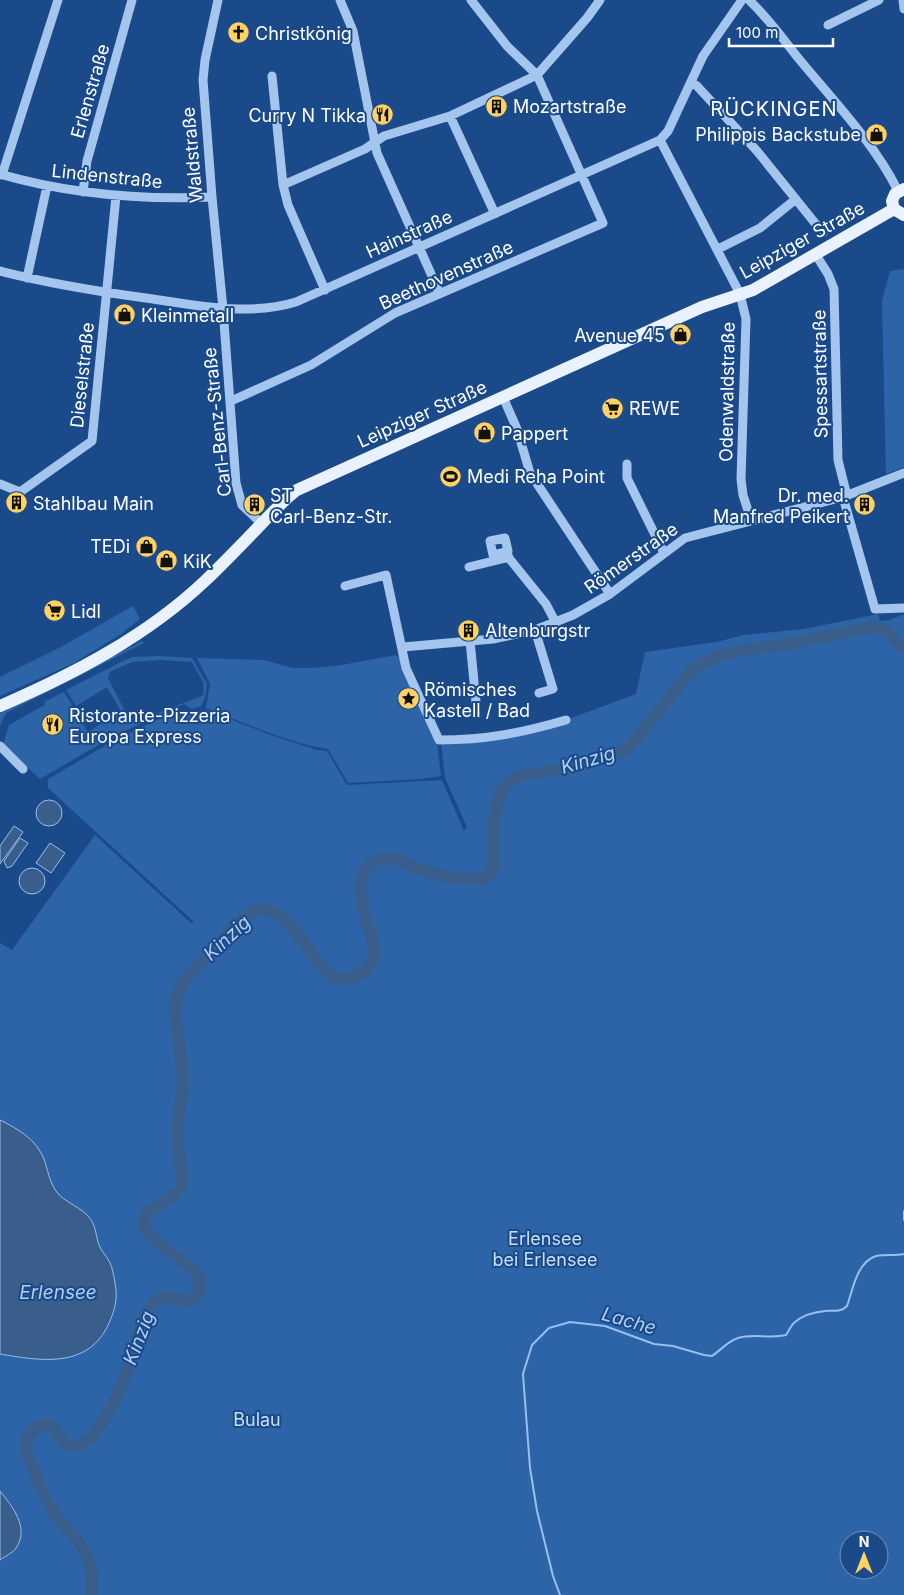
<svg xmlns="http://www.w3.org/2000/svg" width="904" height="1595" font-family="Inter,sans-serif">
	<rect width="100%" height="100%" fill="#1a4a8a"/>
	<path fill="#2d64a8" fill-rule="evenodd" d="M904 269V467L886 474 882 301 890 271Z
		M133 606 140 619 121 634 72 664 0 696V677L59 648Z
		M878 614 880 621 890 620 904 614V1595H0V943L12 950 95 835 191 923 194 922 48 788V779L115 740 178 710 188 712 207 710 268 734 317 750 327 751 347 785 442 780 464 831 467 827 445 778 441 742 536 731 636 694 645 652 717 642 743 635 804 629ZM849 1540H879V1570H849Z
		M142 641 144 643 6 713 0 726V712L79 674Z
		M396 655 401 659 437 742 441 776 422 779 348 783 328 749C290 744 243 722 206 708L210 684 197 658 264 660 293 668H313L342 665Z
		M159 656 192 658 207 684 205 698 201 706 192 709 184 704 114 736 40 779 3 745 9 725 46 704 44 702 64 692 88 732 121 711 107 687 76 706 66 690 125 660 133 657ZM159 660 192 662 203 682 204 693 202 696 134 722 125 711 108 678 110 672 132 662Z"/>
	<path fill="#3a5e8c" stroke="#97bfef" d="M36 813a13 13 0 1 1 26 0a13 13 0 1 1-26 0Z
		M14 826 23 832 0 864V846Z
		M20 838 28 843 12 866 7 868 4 861Z
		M50 843 65 853 51 873 36 863Z
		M19 881a13 13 0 1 1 26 0a13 13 0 1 1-26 0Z
		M0 1120C18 1129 36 1139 44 1159 48 1170 49 1181 56 1191 64 1203 83 1207 91 1220 96 1227 96 1237 99 1245 101 1251 106 1255 109 1261 113 1268 115 1282 116 1290 117 1302 114 1312 109 1323 89 1369 41 1361 0 1354Z
		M0 1491C12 1506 30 1528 16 1548 13 1553 5 1556 0 1560Z"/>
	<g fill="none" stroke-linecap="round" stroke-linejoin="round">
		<path stroke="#97bfef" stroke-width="2" d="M904 1211V1220
			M560 1595 553 1576 537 1511 530 1468 523 1374 532 1345 549 1328 570 1322 605 1326 654 1344 673 1346 704 1355 712 1356C721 1350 728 1341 738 1338 753 1333 770 1339 786 1335 789 1331 791 1325 795 1322 803 1315 815 1312 825 1311 834 1310 840 1313 847 1306 853 1289 857 1262 876 1256 886 1254 895 1256 904 1254"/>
		<path stroke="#3a5e8c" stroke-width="12" d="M92 1595C92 1583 93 1572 89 1561 81 1539 64 1529 53 1511 46 1501 23 1451 26 1440 28 1432 36 1429 42 1424L52 1426 66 1444C69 1445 75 1446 78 1445 102 1441 128 1371 135 1349 138 1338 139 1326 144 1316 148 1308 155 1302 162 1296L190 1302 199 1293 200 1278C189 1264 173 1256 160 1244 154 1239 149 1232 143 1226L144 1218 147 1213 176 1193 182 1187C183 1167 177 1149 177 1130 177 1114 183 1098 183 1081 182 1066 180 1050 178 1035 177 1021 172 1008 177 994 184 976 201 964 213 951 224 939 232 927 244 917 285 884 308 966 335 978 343 981 353 978 360 974 370 968 374 960 375 949 371 932 363 914 361 897 357 869 372 852 401 861 407 863 413 867 419 869 428 872 438 874 448 877 461 880 474 880 486 878L494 868V826L497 802 502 791 509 782 520 776 575 767 625 750 639 736 690 672 707 661 733 652 783 645 872 627 884 629 904 648"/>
		<path stroke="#a4c5ed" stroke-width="9" d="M218 0 205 60 203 80 212 197 223 309 236 483 242 505 261 523
			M340 0 353 31 377 153 440 294
			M749 0C768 18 783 39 799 59 832 99 875 144 898 191
			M903 0 904 9
			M828 25 879 0
			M272 76 283 185 288 205 325 290
			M691 82 697 86 757 151 823 233
			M450 116 495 214
			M660 140 740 294 746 319 741 479 743 495 751 520
			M0 174C69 194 140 200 212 197
			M2 175 58 0
			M283 185 365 149 384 136 450 116 537 75 587 18 600 0
			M83 192 87 161 132 0
			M718 249 760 228 796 199
			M816 255 828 274 834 289 838 460 847 496
			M0 271C50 284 102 292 153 299 200 306 249 316 296 302L660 140 668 131 703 56 742 0
			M27 278 47 186
			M503 397 517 429 530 473 610 594
			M231 401 311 365 395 313 603 223 537 75 507 46 471 0
			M627 464V478L664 553
			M0 484 20 492 92 441 116 196
			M843 497 875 609 904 608
			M505 538 508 551 493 555 490 541Z
			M504 552 546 604 556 623
			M469 567 509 557
			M345 586 386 575 406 668 439 740C486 740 521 733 566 720
			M535 630 553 689 539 693
			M470 641 476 702
			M403 647 493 639 535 630 573 615 610 594 685 538 843 497 904 473
			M0 746 23 769"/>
		<path stroke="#eaf2ff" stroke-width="12" d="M904 189 895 194 892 201 894 209 904 215
			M0 706C74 674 147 636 206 580 227 560 247 539 267 518 277 508 286 498 297 490L702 307 753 290 894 209"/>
	</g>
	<defs>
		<symbol id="church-disc" viewBox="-11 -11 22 22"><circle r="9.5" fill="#ffd261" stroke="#1a4a8a"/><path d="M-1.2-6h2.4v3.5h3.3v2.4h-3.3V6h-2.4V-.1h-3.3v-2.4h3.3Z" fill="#111"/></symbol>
		<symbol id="building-disc" viewBox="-11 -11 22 22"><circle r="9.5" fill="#ffd261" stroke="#1a4a8a"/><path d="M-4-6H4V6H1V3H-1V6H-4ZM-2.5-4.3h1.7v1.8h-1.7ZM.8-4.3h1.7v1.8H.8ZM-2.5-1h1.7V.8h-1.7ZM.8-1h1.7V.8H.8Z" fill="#111"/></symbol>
		<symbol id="restaurant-disc" viewBox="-11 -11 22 22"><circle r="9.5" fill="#ffd261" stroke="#1a4a8a"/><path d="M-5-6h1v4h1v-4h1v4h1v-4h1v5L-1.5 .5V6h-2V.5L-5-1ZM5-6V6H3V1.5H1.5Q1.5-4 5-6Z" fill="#111"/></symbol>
		<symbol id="shop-disc" viewBox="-11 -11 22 22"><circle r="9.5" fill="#ffd261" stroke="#1a4a8a"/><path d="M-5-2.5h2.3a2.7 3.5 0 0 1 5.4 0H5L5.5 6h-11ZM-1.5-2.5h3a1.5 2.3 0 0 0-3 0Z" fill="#111"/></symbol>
		<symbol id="supermarket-disc" viewBox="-11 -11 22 22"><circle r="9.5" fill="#ffd261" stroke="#1a4a8a"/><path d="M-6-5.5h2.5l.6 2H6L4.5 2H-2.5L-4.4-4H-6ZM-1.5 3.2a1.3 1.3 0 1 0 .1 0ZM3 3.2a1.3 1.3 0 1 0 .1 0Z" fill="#111"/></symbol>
		<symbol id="stadium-disc" viewBox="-11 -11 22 22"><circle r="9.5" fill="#ffd261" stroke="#1a4a8a"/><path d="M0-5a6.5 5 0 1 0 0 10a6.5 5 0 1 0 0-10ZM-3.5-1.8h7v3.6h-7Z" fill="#111"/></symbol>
		<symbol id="sight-disc" viewBox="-11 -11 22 22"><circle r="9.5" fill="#ffd261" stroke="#1a4a8a"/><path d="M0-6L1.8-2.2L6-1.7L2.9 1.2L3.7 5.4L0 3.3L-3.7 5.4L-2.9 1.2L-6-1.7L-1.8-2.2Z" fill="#111"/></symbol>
	</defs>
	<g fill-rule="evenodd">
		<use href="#church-disc" x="226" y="20" width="25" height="25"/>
		<use href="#building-disc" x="484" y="94" width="25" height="25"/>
		<use href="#restaurant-disc" x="370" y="102" width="25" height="25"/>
		<use href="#shop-disc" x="864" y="122" width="25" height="25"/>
		<use href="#shop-disc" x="112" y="302" width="25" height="25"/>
		<use href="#shop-disc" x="668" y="322" width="25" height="25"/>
		<use href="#supermarket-disc" x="600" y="396" width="25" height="25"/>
		<use href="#shop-disc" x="472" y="420" width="25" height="25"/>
		<use href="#stadium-disc" x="438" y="464" width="25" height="25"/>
		<use href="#building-disc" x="4" y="490" width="25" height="25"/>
		<use href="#building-disc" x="242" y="492" width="25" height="25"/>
		<use href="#building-disc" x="852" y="492" width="25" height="25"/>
		<use href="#shop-disc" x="134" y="534" width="25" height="25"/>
		<use href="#shop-disc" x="154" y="548" width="25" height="25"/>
		<use href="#supermarket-disc" x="42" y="598" width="25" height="25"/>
		<use href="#building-disc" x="456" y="618" width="25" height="25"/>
		<use href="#sight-disc" x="396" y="686" width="25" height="25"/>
		<use href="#restaurant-disc" x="40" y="712" width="25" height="25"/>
	</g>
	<g text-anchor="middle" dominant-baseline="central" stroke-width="4" stroke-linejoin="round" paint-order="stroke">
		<g font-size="18" fill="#fff" stroke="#1a4a8a" text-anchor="start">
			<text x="255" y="33">Christkönig</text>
			<text x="513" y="106">Mozartstraße</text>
			<text x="366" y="115" text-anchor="end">Curry N Tikka</text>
			<text x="861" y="134" text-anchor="end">Philippis Backstube</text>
			<text x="141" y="315">Kleinmetall</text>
			<text x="665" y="335" text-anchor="end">Avenue 45</text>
			<text x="629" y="408">REWE</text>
			<text x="501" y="433">Pappert</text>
			<text x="467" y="476">Medi Reha Point</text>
			<text x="270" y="495">ST<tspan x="270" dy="21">Carl-Benz-Str.</tspan></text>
			<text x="849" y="495" text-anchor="end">Dr. med.<tspan x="849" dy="21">Manfred Peikert</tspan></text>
			<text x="33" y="503">Stahlbau Main</text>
			<text x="130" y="546" text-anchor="end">TEDi</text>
			<text x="183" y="561">KiK</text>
			<text x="71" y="611">Lidl</text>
			<text x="485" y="630">Altenburgstr</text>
			<text x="424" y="689">Römisches<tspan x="424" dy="21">Kastell / Bad</tspan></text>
			<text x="69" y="715">Ristorante-Pizzeria<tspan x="69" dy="21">Europa Express</tspan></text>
		</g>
		<g font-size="18" fill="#fff" stroke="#1a4a8a">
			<text transform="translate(90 91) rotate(-74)">Erlenstraße</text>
			<text transform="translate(192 155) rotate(-95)">Waldstraße</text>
			<text transform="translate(107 176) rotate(6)">Lindenstraße</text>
			<text transform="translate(409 234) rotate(-24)">Hainstraße</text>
			<text transform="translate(802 240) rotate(-29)">Leipziger Straße</text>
			<text transform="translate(446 275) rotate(-24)">Beethovenstraße</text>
			<text transform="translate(820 374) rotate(-91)">Spessartstraße</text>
			<text transform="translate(82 375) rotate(-84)">Dieselstraße</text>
			<text transform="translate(727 392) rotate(-89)">Odenwaldstraße</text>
			<text transform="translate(422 414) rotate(-24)">Leipziger Straße</text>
			<text transform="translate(217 422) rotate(-96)">Carl-Benz-Straße</text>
			<text transform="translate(631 558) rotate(-35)">Römerstraße</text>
		</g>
		<g font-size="18" fill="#cadff9" stroke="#1a4a8a">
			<text x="545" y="1238">Erlensee<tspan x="545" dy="21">bei Erlensee</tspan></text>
			<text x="257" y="1419">Bulau</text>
		</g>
		<g font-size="19" font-style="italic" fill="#b0cff4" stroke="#1a4a8a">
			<text transform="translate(588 760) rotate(-16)">Kinzig</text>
			<text transform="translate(227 938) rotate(-43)">Kinzig</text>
			<text x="58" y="1292">Erlensee</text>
			<text transform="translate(629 1321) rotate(16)">Lache</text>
			<text transform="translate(139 1338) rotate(-69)">Kinzig</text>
		</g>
		<g font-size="20" letter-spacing="1" fill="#fff" stroke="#1a4a8a">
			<text x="774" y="109">RÜCKINGEN</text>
		</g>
	</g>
	<g transform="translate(864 1555)"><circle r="24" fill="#1a4a8a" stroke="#7692b9"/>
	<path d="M0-4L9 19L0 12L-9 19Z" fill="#ffd261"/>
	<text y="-8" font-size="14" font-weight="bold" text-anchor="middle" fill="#ffffff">N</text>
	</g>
	<path d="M729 38v8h104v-8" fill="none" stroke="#ffffff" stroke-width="2.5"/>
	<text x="736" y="38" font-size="15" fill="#ffffff" stroke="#1a4a8a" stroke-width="4" paint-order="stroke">100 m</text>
</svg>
